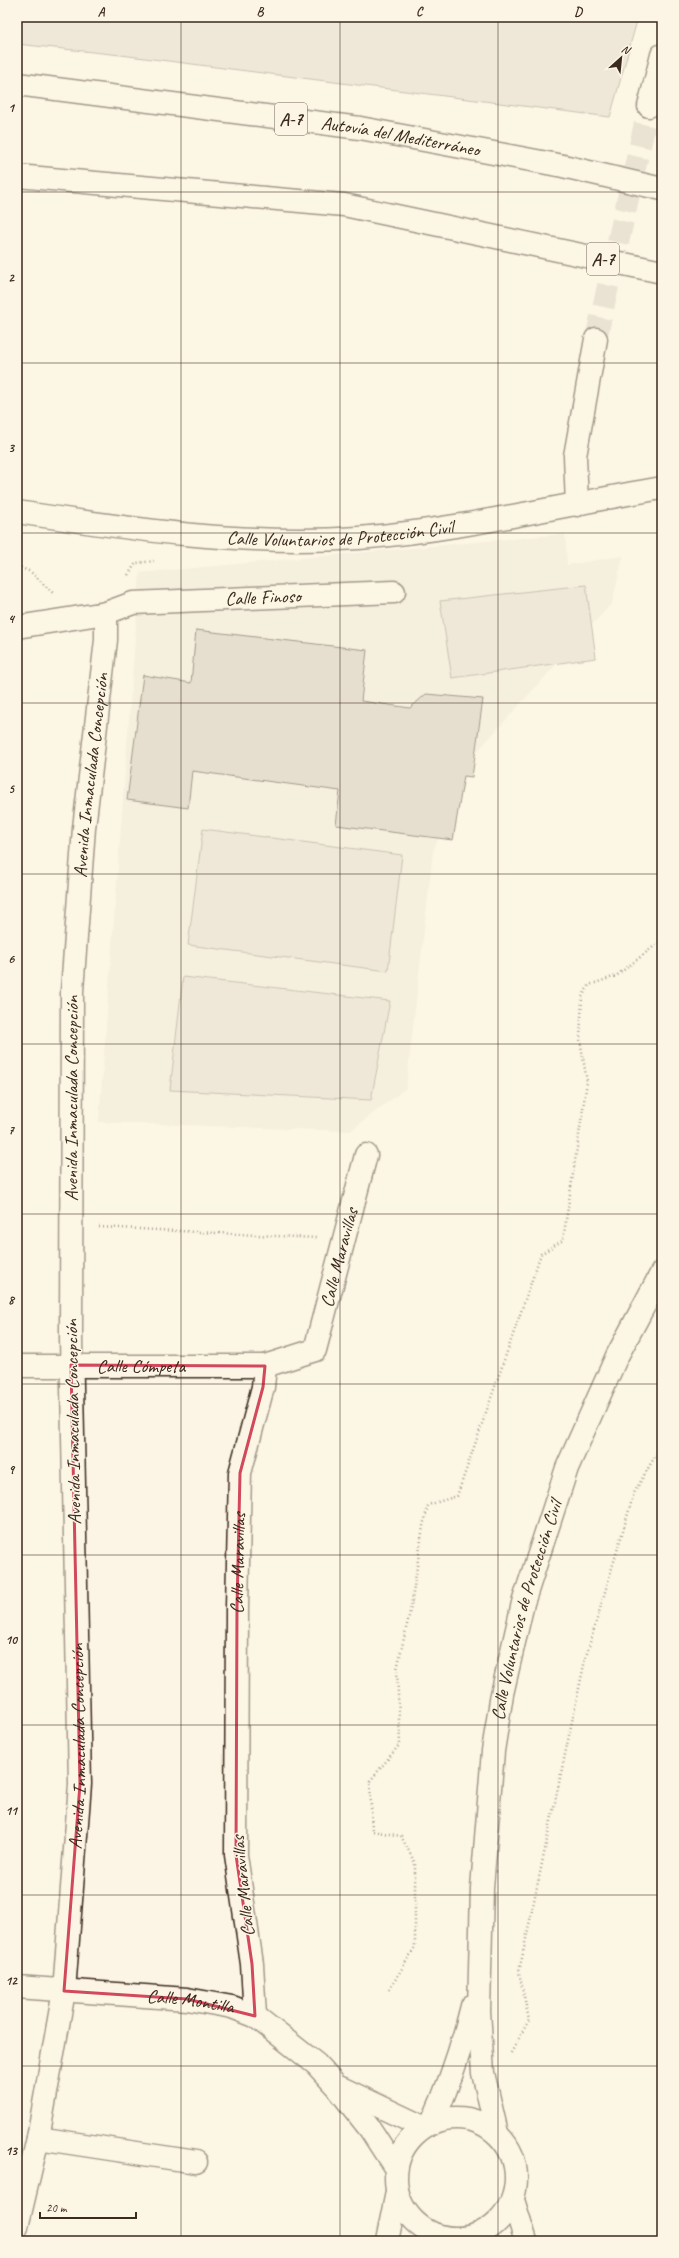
<svg xmlns="http://www.w3.org/2000/svg" width="679" height="2258" font-family="Caveat,sans-serif">
	<rect width="100%" height="100%" fill="#fcf5e5"/>
	<filter id="ink" filterUnits="userSpaceOnUse"><feTurbulence type="fractalNoise" baseFrequency=".025" numOctaves="2"/><feDisplacementMap in="SourceGraphic" scale="8" xChannelSelector="R" yChannelSelector="G"/><feConvolveMatrix kernelMatrix="1 2 1 2 8 2 1 2 1" color-interpolation-filters="sRGB"/></filter>
	<g filter="url(#ink)">
		<path fill="#eee6d6" d="M565 534 567 565 623 556 612 603 471 758 433 851 406 1088 350 1131 99 1122 140 573Z"/>
		<path fill="#e0d8c8" stroke="#8e8173" d="M17 17H638L610 117 121 55 17 44Z
			M586 585 596 658 452 678 440 601Z
			M203 829 402 855 388 971 188 945Z
			M183 977 390 1001 371 1100 170 1090Z"/>
		<path fill="#ccc2b3" stroke="#3b2a1e" d="M196 630 367 650 361 701 410 708 426 694 483 699 472 777 464 776 453 840 336 825 340 791 192 771 188 808 127 800 143 675 191 683Z"/>
		<g fill="none" stroke-linecap="round" stroke-linejoin="round">
			<path stroke="#d5ccbd" stroke-width="22" stroke-dasharray="22 11" stroke-linecap="butt" d="M596 339 649 106"/>
			<defs>
				<g id="minor">
					<path d="M649 106 662 55"/>
					<path d="M577 505 575 456 596 339"/>
					<path id="s1" d="M17 512C130 529 244 546 359 538 461 530 561 505 662 488"/>
					<path id="s2" d="M17 627 106 613 133 603 394 592"/>
					<path id="s3" d="M17 1366H265L315 1350 366 1155"/>
					<path id="s4" d="M17 1987 187 1999 232 2007 255 2016 316 2064 336 2086 370 2129 396 2169"/>
					<path id="s5" d="M255 2016 252 1964 236 1855 237 1607 240 1473 263 1387 265 1366"/>
					<path d="M341 2088 423 2127"/>
					<circle cx="456" cy="2178" r="60"/>
					<path d="M432 2123C449 2085 462 2047 472 2006"/>
					<path id="s6" d="M497 2133 483 2073 479 2011 482 1888 493 1751 502 1694 523 1603 567 1468 617 1356 662 1272"/>
					<path d="M38 2138 196 2162"/>
					<path d="M513 2200 526 2241"/>
					<path id="s7" d="M17 2227 38 2138 64 1991 80 1784 71 1337 72 991 84 828 106 640V613"/>
					<path d="M387 2241 397 2192"/>
				</g>
				<g id="highway">
					<path id="s8" d="M17 84 360 128 563 166 662 189"/>
					<path d="M17 176 344 205 662 272"/>
				</g>
			</defs>
			<use href="#minor" stroke="#3b2a1e" stroke-width="25"/>
			<use href="#highway" stroke="#3b2a1e" stroke-width="25"/>
			<path stroke="#3b2a1e" stroke-width="2.5" stroke-dasharray="1 3" stroke-linecap="butt" d="M17 566 31 572 53 593
				M128 575 136 563 154 561
				M99 1227 316 1238
				M389 1990 415 1947V1863L401 1836 372 1831 370 1781 400 1744 397 1669 411 1607 423 1526 428 1505 457 1496 541 1254 563 1240 587 1082 580 1039 582 997 589 985 616 976 662 940
				M511 2053 529 2020 519 1972 585 1660 634 1493 662 1444"/>
			<use href="#minor" stroke="#fcf5e5" stroke-width="22"/>
			<use href="#highway" stroke="#fcf5e5" stroke-width="22"/>
		</g>
	</g>
	<path d="M0 0H679V2258H0ZM71 1365 265 1366 263 1387 240 1473 237 1607 236 1855 252 1964 255 2016 187 1999 64 1991 80 1784Z" fill="#fcf5e5" fill-opacity=".55" fill-rule="evenodd"/>
	<path fill="none" stroke="#d1495b" stroke-width="3" stroke-linejoin="round" d="M71 1365 265 1366 263 1387 240 1473 237 1607 236 1855 252 1964 255 2016 187 1999 64 1991 80 1784Z"/>
	<path fill="none" stroke="#3b2a1e" stroke-width="1" stroke-opacity="0.55" d="M181 17V2241M340 17V2241M498 17V2241M17 192H662M17 363H662M17 533H662M17 703H662M17 874H662M17 1044H662M17 1214H662M17 1384H662M17 1555H662M17 1725H662M17 1895H662M17 2066H662"/>
	<g text-anchor="middle" dominant-baseline="central" stroke-width="3" stroke-linejoin="round" paint-order="stroke">
		<g fill="#fcf5e5" stroke="#75675a" stroke-width="1">
			<rect x="275" y="103" width="32" height="32" rx="3"/>
			<rect x="587" y="243" width="32" height="32" rx="3"/>
		</g>
		<g font-size="18" font-weight="bold" fill="#3b2a1e">
			<text x="291" y="119">A-7</text>
			<text x="603" y="259">A-7</text>
		</g>
		<g font-size="19" fill="#3b2a1e" stroke="#fcf5e5">
			<text stroke="none"><textPath href="#s8" startOffset="387">Autovía del Mediterráneo</textPath></text>
			<text stroke="none"><textPath href="#s1" startOffset="325">Calle Voluntarios de Protección Civíl</textPath></text>
			<text stroke="none"><textPath href="#s2" startOffset="249">Calle Finoso</textPath></text>
			<text stroke="none"><textPath href="#s7" startOffset="1458">Avenida Inmaculada Concepción</textPath></text>
			<text stroke="none"><textPath href="#s7" startOffset="1134">Avenida Inmaculada Concepción</textPath></text>
			<text stroke="none"><textPath href="#s3" startOffset="396">Calle Maravillas</textPath></text>
			<text stroke="none"><textPath href="#s3" startOffset="124">Calle Cómpeta</textPath></text>
			<text transform="translate(73 1422) rotate(-91)">Avenida Inmaculada Concepción</text>
			<text stroke="none"><textPath href="#s5" startOffset="454">Calle Maravillas</textPath></text>
			<text stroke="none"><textPath href="#s6" startOffset="529">Calle Voluntarios de Protección Civíl</textPath></text>
			<text stroke="none"><textPath href="#s7" startOffset="486">Avenida Inmaculada Concepción</textPath></text>
			<text transform="translate(243 1886) rotate(-96)">Calle Maravillas</text>
			<text stroke="none"><textPath href="#s4" startOffset="174">Calle Montilla</textPath></text>
		</g>
	</g>
	<rect width="679" height="2258" fill="none" stroke="#fcf5e5" stroke-width="44"/>
	<g transform="translate(621 58) rotate(27)" stroke="#fcf5e5" stroke-width="3" paint-order="stroke">
	<path d="M0-3L7 15L0 10L-7 15Z" fill="#3b2a1e"/>
	<text y="-6" font-size="11" font-weight="bold" text-anchor="middle" fill="#3b2a1e">N</text>
	</g>
	<path d="M40 2212v6h96v-6" fill="none" stroke="#3b2a1e" stroke-width="2"/>
	<text x="46" y="2212" font-size="12" fill="#3b2a1e" stroke="#fcf5e5" stroke-width="3" paint-order="stroke">20 m</text>
	<rect x="22" y="22" width="635" height="2214" fill="none" stroke="#3b2a1e" stroke-width="1.5"/>
	<g font-size="13" text-anchor="middle" font-weight="bold" fill="#3b2a1e">
		<text x="101" y="16">A</text>
		<text x="260" y="16">B</text>
		<text x="419" y="16">C</text>
		<text x="578" y="16">D</text>
		<text x="11" y="112">1</text>
		<text x="11" y="282">2</text>
		<text x="11" y="452">3</text>
		<text x="11" y="623">4</text>
		<text x="11" y="793">5</text>
		<text x="11" y="963">6</text>
		<text x="11" y="1134">7</text>
		<text x="11" y="1304">8</text>
		<text x="11" y="1474">9</text>
		<text x="11" y="1644">10</text>
		<text x="11" y="1815">11</text>
		<text x="11" y="1985">12</text>
		<text x="11" y="2155">13</text>
	</g>
</svg>
